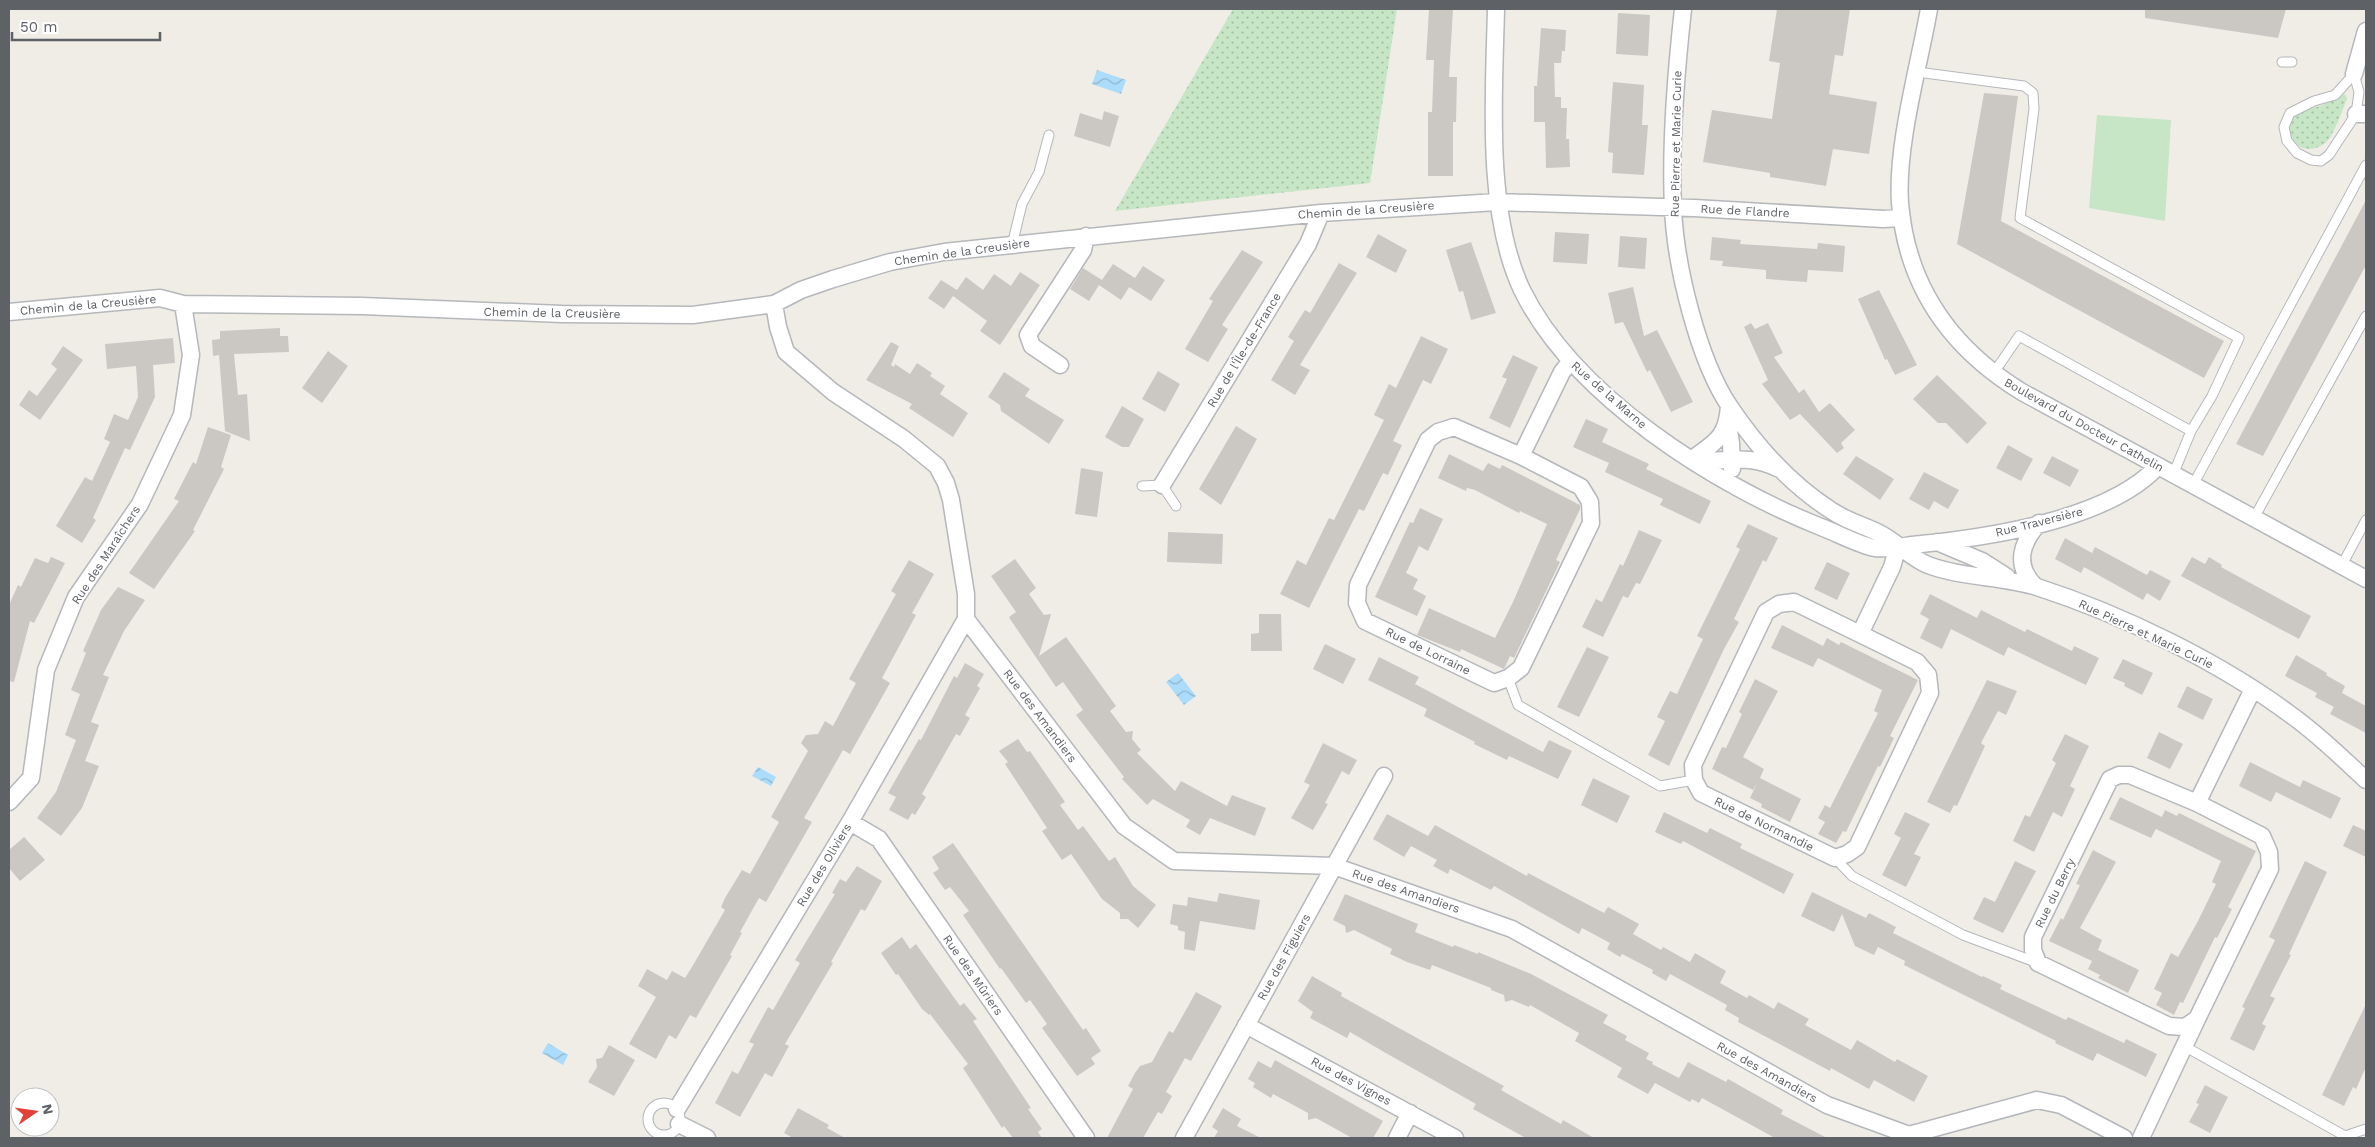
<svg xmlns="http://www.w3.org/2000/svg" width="2375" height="1147" font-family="'Work Sans',sans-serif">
	<defs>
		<pattern id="grass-dots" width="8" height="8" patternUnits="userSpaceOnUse" patternTransform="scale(1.25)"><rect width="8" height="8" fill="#c6e6c5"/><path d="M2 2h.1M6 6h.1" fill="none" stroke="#a4bea4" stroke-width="1.8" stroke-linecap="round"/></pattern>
		<pattern id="water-waves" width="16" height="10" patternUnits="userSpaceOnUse" patternTransform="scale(1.25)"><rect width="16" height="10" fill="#abdcfb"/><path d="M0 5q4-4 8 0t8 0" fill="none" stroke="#8eb6cf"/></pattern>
	</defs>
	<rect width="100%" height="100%" fill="#f0ede7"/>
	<path fill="url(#grass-dots)" d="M1233 9H1397L1370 183 1115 211Z
		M2345 94 2347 99C2342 110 2334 137 2324 144 2300 161 2273 130 2301 112 2306 108 2314 108 2320 106 2329 102 2336 97 2345 94Z"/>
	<path fill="#c6e6c5" d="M2097 115 2171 120 2165 221 2089 208Z"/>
	<path fill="url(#water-waves)" d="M1097 70 1126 80 1121 94 1092 84Z
		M1178 673 1196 696 1184 705 1166 682Z
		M758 767 776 777 771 786 752 776Z
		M548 1043 568 1055 563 1065 542 1053Z"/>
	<path fill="#cbc8c4" d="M1429 9H1453L1449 77H1457L1456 122H1453V176H1428V112H1432L1434 60H1426Z
		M1777 9H1850L1843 56 1835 55 1829 94 1877 102 1869 154 1833 149 1826 186 1770 177V173L1703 162 1712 110 1772 119 1780 63 1769 61Z
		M2145 9H2286L2278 38 2145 18Z
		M1618 13 1650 15 1648 56 1616 54Z
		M1541 28 1566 30 1565 51H1562L1561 63H1554L1555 97H1561V108H1567L1566 139H1569L1570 167 1546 168 1545 122H1534V86H1537Z
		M1613 82 1644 85 1642 125H1648L1644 175 1612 173 1613 153 1608 152Z
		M1984 93 2018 96 2001 221 2224 341 2204 378 1957 244Z
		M1104 111 1119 116 1110 147 1074 136 1080 113 1102 120Z
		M2366 200V265L2263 456 2236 444Z
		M1555 232 1589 234 1587 264 1553 262Z
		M1378 234 1407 250 1396 273 1366 257Z
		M1620 236 1647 238 1645 269 1618 267Z
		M1712 237 1741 240 1740 244 1817 249 1818 243 1845 246 1843 272 1808 270 1807 282 1766 279V270L1722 266 1723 261 1710 260Z
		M1471 242 1496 313 1471 320 1463 291 1459 292 1446 250Z
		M1242 250 1263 262 1222 325 1228 329 1208 362 1185 349 1213 301 1209 299Z
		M1339 263 1357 273 1300 365 1310 370 1295 395 1271 380 1294 341 1288 337 1305 310 1310 313Z
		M1113 264 1135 278 1121 300 1099 285 1089 301 1070 289 1083 268 1102 280Z
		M1143 266 1165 280 1151 301 1129 287Z
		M1020 272 1040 285 1000 345 980 331 987 321 953 296 944 309 928 298 941 280 957 290 966 277 983 290 994 274 1011 286Z
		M1633 287 1644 336 1657 330 1693 402 1671 412 1650 370 1647 372 1623 322 1615 324 1608 293Z
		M1879 290 1917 365 1895 375 1887 359 1885 360 1858 299Z
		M1751 323 1755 329 1768 323 1783 353 1774 357 1799 393 1804 389 1819 412 1830 403 1855 430 1841 443 1844 448 1837 453 1800 414 1790 420 1762 384 1768 380 1744 327Z
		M280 328V336H288L289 352 234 354 238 395 247 394 250 441 225 431 219 355 213 356 212 340 220 339V331Z
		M1421 336 1448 349 1431 384 1423 380 1393 441 1402 445 1388 475 1383 473 1364 511 1359 509 1309 608 1280 594 1297 560 1306 565 1329 518 1334 520 1384 420 1374 415 1389 384 1396 388Z
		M173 338 175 363 153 365 155 397 130 450 125 448 93 518 96 520 82 543 56 526 85 477 92 481 110 442 104 439 114 414 128 420 138 397 136 366 107 369 105 344Z
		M891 342 899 346 891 365 894 367 895 364 910 374 917 363 932 373 930 376 945 386 940 394 968 413 953 437 909 408 912 404 866 380Z
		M63 346 83 360 40 420 19 405 29 390 37 396 57 369 51 364Z
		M328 351 348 366 322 403 302 388Z
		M1513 355 1538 367 1510 428 1489 418 1507 379 1502 377Z
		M1158 371 1180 384 1165 412 1142 399Z
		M1004 372 1030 389 1025 396 1064 420 1049 444 1001 411 1000 405 988 397Z
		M1937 375 1987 423 1967 444 1946 423H1938L1913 399Z
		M1122 406 1144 419 1129 447H1122L1105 437Z
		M1586 419 1608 429 1602 442 1649 464 1646 469 1711 501 1700 524 1660 505 1663 499 1605 472 1609 463 1573 447Z
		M1236 426 1257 439 1221 505 1199 489Z
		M208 427 231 435 221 467 224 469 193 530 195 531 154 589 129 573 179 501 174 499 193 462 196 464Z
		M2008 445 2033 459 2021 481 1996 468Z
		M1449 454 1483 471 1488 463 1500 469 1502 465 1580 505V509L1556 560 1560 562 1514 658 1510 656 1504 669 1461 649 1460 652 1417 635 1429 608 1495 638 1513 602 1547 524 1520 511 1519 513 1475 490 1467 488 1466 491 1438 478Z
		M1856 456 1894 479 1880 500 1843 474Z
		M2052 456 2079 470 2070 487 2043 473Z
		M1081 468 1103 472 1097 517 1075 514Z
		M1924 472 1959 490 1948 509 1934 501 1929 510 1909 499Z
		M1420 508 1443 519 1428 551 1419 546 1406 573 1418 579 1413 589 1426 596 1417 616 1375 597 1410 522 1413 523Z
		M1748 524 1778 538 1766 562 1763 560 1734 619 1739 622 1724 649 1669 766 1648 755 1665 721 1657 717 1670 691 1677 694 1703 639 1697 636 1740 549 1736 547Z
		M1639 530 1662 540 1640 584 1636 583 1628 598 1623 596 1603 637 1582 627 1596 599 1602 602 1620 564 1623 566Z
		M1168 532 1223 534 1222 564 1167 562Z
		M2065 538 2092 553 2095 547 2147 575 2150 570 2171 581 2160 601 2147 593 2143 600 2084 567 2081 573 2055 559Z
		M51 557 65 563 34 623 30 621 14 682 9 681V605L18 585 21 587 35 558 48 563Z
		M2192 557 2205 564 2209 557 2222 565 2221 567 2311 616 2299 639 2181 576Z
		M1015 559 1036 588 1029 594 1044 615 1051 614 1039 656 1066 637 1116 706 1110 711 1126 732 1133 731 1132 739 1141 750 1137 753 1175 791 1181 781 1227 806 1232 795 1266 808 1255 836 1210 818 1200 835 1186 827 1190 820 1153 799 1147 805 1122 779 1124 777 1076 715 1083 710 1063 682 1056 687 1010 619 1009 617 1016 612 991 576Z
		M909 560 934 574 912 613 916 615 882 678 890 683 850 754 843 750 818 794 804 818 812 822 766 902 759 898 740 932 742 933 730 955 732 956 700 1011 696 1018 690 1015 676 1039 669 1035 656 1059 629 1044 656 997 638 986 647 969 667 980 672 971 685 978 692 967 725 910 721 907 725 898 742 870 750 874 779 822 771 817 808 751 801 743 806 735 818 734 825 721 833 726 856 683 849 679 896 594 891 591Z
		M1827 562 1850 573 1837 600 1814 589Z
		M118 587 145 600 124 631 103 675 109 677 91 722 99 725 85 761 99 766 82 808 61 836 37 818 56 792 76 740 65 735 80 694 71 690 86 653 83 651 101 610Z
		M1930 594 1977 618 1981 610 2025 632 2027 629 2072 651 2074 646 2099 658 2086 685 2008 647 2004 656 1951 629 1942 649 1920 638 1929 619 1920 614Z
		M1259 614H1281L1282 651H1251V634L1259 633Z
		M1782 625 1823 646 1827 638 1839 645 1841 642 1918 680 1890 736 1894 738 1880 767 1878 766 1846 832 1843 831 1836 843 1818 834 1825 822 1818 818 1825 805 1830 808 1878 713 1874 711 1882 690 1818 658 1813 667 1771 648Z
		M1325 644 1356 659 1343 684 1313 669Z
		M1587 647 1609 657 1579 717 1557 707Z
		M2296 655 2327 673 2326 675 2345 686 2342 693 2366 706V733L2330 714 2334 707 2315 697 2317 693 2285 676Z
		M1379 657 1419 677 1415 684 1543 752 1549 740 1572 751 1558 779 1509 756 1507 760 1474 744 1475 742 1424 716 1427 709 1368 680Z
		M2123 659 2153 673 2142 695 2124 686 2125 683 2113 678Z
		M965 663 984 674 977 686 980 688 965 715 970 718 960 736 956 734 922 794 926 797 915 815 912 813 908 820 889 810 896 797 888 793 919 739 921 740 954 676 957 678Z
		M1755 679 1778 691 1743 757 1764 769 1760 778 1801 799 1790 822 1761 807 1762 804 1750 798 1757 783 1753 790 1712 769 1722 747 1726 748 1742 714 1739 712Z
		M1987 680 2017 691 2006 715 1998 711 1981 743 1985 746 1957 806 1954 805 1950 813 1927 802Z
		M2187 686 2213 699 2203 720 2177 707Z
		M2159 732 2183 744 2170 769 2147 758Z
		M2065 734 2089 746 2070 786 2075 789 2062 817 2053 812 2034 852 2013 841 2025 815 2030 817 2056 763 2052 760Z
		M1018 739 1027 752 1030 751 1065 802 1060 805 1078 830 1083 826 1109 861 1115 857 1133 886 1156 905 1138 928 1128 919H1120V913L1102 899 1071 854 1062 860 1042 831 1047 828 1005 764 1008 762 999 751Z
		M1323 743 1357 760 1349 775 1342 771 1325 803 1328 804 1313 830 1291 818 1310 785 1304 782Z
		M2250 762 2300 787 2303 780 2341 798 2331 819 2276 792 2271 802 2239 786Z
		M1593 778 1630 796 1617 823 1581 805Z
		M2120 797 2162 817 2165 810 2177 816 2179 813 2256 851 2228 907 2232 909 2217 938 2215 937 2183 1003 2180 1002 2174 1015 2156 1005 2162 993 2154 989 2171 953 2178 957 2198 921 2216 884 2212 882 2221 861 2156 829 2158 825 2151 838 2109 819Z
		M1664 812 1707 833 1710 828 1742 844 1740 848 1794 874 1784 894 1683 841 1681 844 1655 832Z
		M1905 812 1930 824 1914 854 1921 857 1906 887 1882 875 1901 838 1894 834Z
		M1387 814 1428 836 1435 825 1527 876 1528 873 1604 913 1608 907 1639 924 1633 934 1661 950 1663 947 1690 962 1695 953 1726 971 1720 983 1747 998 1749 995 1774 1009 1778 1002 1809 1019 1805 1025 1851 1050 1857 1040 1895 1062 1897 1059 1928 1076 1914 1102 1874 1080 1869 1089 1831 1068 1830 1071 1738 1022 1739 1018 1725 1010 1727 1005 1670 974 1666 981 1652 973 1653 970 1622 954 1620 957 1607 949 1610 943 1582 928 1579 934 1494 886 1491 890 1450 869 1448 874 1433 866 1437 860 1411 846 1404 857 1373 839Z
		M2353 825 2366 831V857L2343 846Z
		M24 837 45 860 20 881 9 868V850Z
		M953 843 1083 1030 1086 1028 1101 1051 1091 1058 1095 1064 1077 1076 1042 1028 1047 1024 1030 1000 1026 1003 1001 968 1000 969 963 915 969 911 950 887 945 890 933 873 939 869 932 857Z
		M2093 850 2116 862 2080 928 2102 940 2098 950 2139 970 2128 993 2098 978 2100 975 2088 969 2093 959 2092 961 2049 941 2061 918 2063 920 2080 885 2076 884Z
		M2015 861 2036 871 2003 933 1973 919 1984 897 1995 902Z
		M2305 861 2327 872 2289 954 2291 955 2270 996 2275 998 2262 1024 2266 1026 2254 1051 2230 1039 2245 1008 2242 1007 2275 940 2269 937Z
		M857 866 882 881 865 911 861 909 831 962 833 963 785 1044 789 1046 772 1077 765 1073 740 1117 715 1103 732 1071 738 1074 754 1044 749 1042 760 1022 768 1007 773 1010 800 963 795 960 835 894 832 893 840 879 846 882Z
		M1812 892 1866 918 1869 913 1896 927 1893 933 1982 977 1983 976 2002 985 2000 989 2066 1020 2068 1017 2124 1043 2126 1039 2157 1054 2146 1077 2097 1053 2093 1061 2055 1043 2056 1041 1904 965 1905 961 1878 947 1874 955 1855 946 1842 914 1834 932 1801 916Z
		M1219 893 1260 900 1255 930 1200 921 1195 951 1184 949 1185 932 1178 930V926L1170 924 1173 904 1187 906 1188 897 1217 902Z
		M1345 894 1418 924 1415 932 1453 947 1454 945 1478 954V952L1531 974 1608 1015 1603 1023 1627 1036 1625 1040 1649 1053 1646 1059 1653 1062 1652 1064 1679 1078 1688 1062 1726 1082 1728 1079 1783 1110 1781 1114 1827 1138H1775L1702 1098 1699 1103 1692 1099 1690 1102 1655 1083 1648 1094 1617 1077 1622 1068 1575 1041 1579 1033 1530 1005 1529 1007 1512 1000 1505 1002 1504 995 1491 990V988L1432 965 1430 970 1407 962 1390 954 1392 949 1354 930 1346 933 1345 926 1333 920Z
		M902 937 910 949 916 944 960 1006 964 1003 977 1019 973 1021 1031 1108 1028 1109 1042 1129 1038 1132 1042 1138H1013L1004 1126 1002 1128 963 1068 968 1064 930 1014 929 1015 922 1009 898 974 896 975 881 953Z
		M1312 976 1342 993 1341 996 1504 1086 1501 1090 1561 1124 1563 1120 1594 1138H1526L1473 1109 1476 1104 1384 1052 1350 1032 1347 1038 1310 1018 1313 1012 1298 1001Z
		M1196 992 1222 1006 1191 1061 1185 1058 1166 1092 1172 1096 1162 1114 1158 1112 1143 1138H1107L1133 1089 1128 1086 1135 1073 1140 1066 1152 1062 1169 1031 1173 1033Z
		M2366 1004V1067L2356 1089 2353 1087 2344 1106 2322 1095Z
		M609 1045 635 1060 614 1096 588 1082 597 1067 596 1059 602 1058Z
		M1275 1060 1383 1121 1373 1138H1352L1316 1118 1308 1120V1113L1273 1094 1271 1098 1253 1087 1255 1083 1248 1079 1258 1061 1271 1068Z
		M2205 1085 2228 1097 2210 1133 2189 1122 2199 1104 2196 1103Z
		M798 1108 829 1125 827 1128 845 1138H793L784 1133Z
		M1223 1108 1241 1119 1237 1126 1261 1138H1214L1218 1131 1212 1127Z"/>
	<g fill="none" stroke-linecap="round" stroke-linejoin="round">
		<defs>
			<path id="service" d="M2282 62H2292
				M1917 72 2024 86 2033 93 2034 109 2020 218 2239 338 2212 396 2191 431
				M2354 74 2359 92 2356 114 2329 155 2321 161 2311 160 2297 153 2287 141 2284 127 2290 113 2314 101 2335 95Z
				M1012 245 1022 204 1039 172 1049 135
				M1993 374 2019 336 2191 431 2173 475
				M2193 485 2366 165
				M1142 486 1162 485 1176 506
				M2254 518 2366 316
				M2342 565 2366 520
				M1508 678 1518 705 1660 786 1694 780
				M1835 858 1852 876 1963 935 2038 963
				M2184 1046 2345 1136 2366 1129
				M648 1119a16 16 0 1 1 32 0a16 16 0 1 1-32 0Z"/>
			<path id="minor" d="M1496 9C1494 94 1485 212 1522 290 1574 396 1715 485 1821 527 1837 533 1859 545 1875 548 1888 550 1907 545 1921 544 1991 537 2109 519 2158 466
				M1683 9C1676 72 1670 143 1673 207 1675 264 1698 360 1730 407 1757 447 1791 485 1832 511 1847 521 1863 525 1879 533 1896 541 1910 558 1928 565 1963 578 2001 576 2037 587 2121 614 2220 662 2291 715 2318 734 2342 758 2366 780
				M1929 9C1919 66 1896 146 1900 203 1907 288 1952 349 2022 392L2366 579
				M2354 74 2366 31
				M2356 114H2366
				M774 304 778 327 786 352 833 392 904 439 937 466 946 483 951 500 966 594V619L1124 826 1174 861 1334 866 1512 929 1827 1105 1909 1135 2037 1100 2061 1105 2124 1138
				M9 312 160 298 183 304 362 306 562 314 693 315 774 304 801 290 833 279 890 262 944 252 1321 213 1497 202 1694 208 1883 219 1902 218
				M1060 365 1032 346 1028 335 1083 250 1086 236
				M1728 425 1731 443 1732 469
				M1521 456 1454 427 1438 432 1428 440 1358 585 1357 603 1365 621 1494 683 1508 678 1521 668 1591 523 1590 502 1581 487 1521 456 1562 372 1570 362
				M1691 460C1715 442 1727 438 1729 406
				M1696 460C1727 463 1747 453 1777 468
				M1162 485 1308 244 1321 213
				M1937 542 1982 561 2007 577
				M2035 586C2014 565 2021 543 2039 523
				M1860 634 1917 662 1928 675 1930 693 1857 847 1847 854 1835 858 1701 793 1694 780 1693 765 1766 612 1779 604 1794 602 1860 634 1892 567 1898 546
				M9 802 31 778 46 670 76 597 140 504 182 415 191 355 183 304
				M2197 803 2262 836 2269 852 2270 869 2197 1019 2185 1027 2169 1026 2038 963 2033 950V937L2110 779 2119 775H2130L2197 803 2253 689
				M850 822 879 839 1086 1138
				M1246 1025 1455 1138
				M677 1109 850 822 966 619
				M679 1124 707 1138
				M1184 1138 1384 776
				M1397 1138 1410 1113
				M2141 1138 2197 1019"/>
		</defs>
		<use href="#service" stroke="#b4b7bb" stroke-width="11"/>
		<use href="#minor" stroke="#b4b7bb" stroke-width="19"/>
		<use href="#service" stroke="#fff" stroke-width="9"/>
		<use href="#minor" stroke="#fff" stroke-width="16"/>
	</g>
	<g text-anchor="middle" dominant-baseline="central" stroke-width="4" stroke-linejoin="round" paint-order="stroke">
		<g font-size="12" fill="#5e6266" stroke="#fff">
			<text transform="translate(1676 144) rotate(-89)">Rue Pierre et Marie Curie</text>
			<text transform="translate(1366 210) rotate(-4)">Chemin de la Creusière</text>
			<text transform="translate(1745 211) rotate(3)">Rue de Flandre</text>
			<text transform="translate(962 252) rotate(-8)">Chemin de la Creusière</text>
			<text transform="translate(88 305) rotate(-5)">Chemin de la Creusière</text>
			<text transform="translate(552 313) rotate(1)">Chemin de la Creusière</text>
			<text transform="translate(1244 350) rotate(-59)">Rue de l'Île-de-France</text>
			<text transform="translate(1609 395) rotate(41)">Rue de la Marne</text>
			<text transform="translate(2084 425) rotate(29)">Boulevard du Docteur Cathelin</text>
			<text transform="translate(2039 522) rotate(-14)">Rue Traversière</text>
			<text transform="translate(106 555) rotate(-57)">Rue des Maraîchers</text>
			<text transform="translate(2146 634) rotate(25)">Rue Pierre et Marie Curie</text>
			<text transform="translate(1428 651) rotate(26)">Rue de Lorraine</text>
			<text transform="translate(1040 716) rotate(53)">Rue des Amandiers</text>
			<text transform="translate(1764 824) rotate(26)">Rue de Normandie</text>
			<text transform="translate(824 865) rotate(-59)">Rue des Oliviers</text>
			<text transform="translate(1406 891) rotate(19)">Rue des Amandiers</text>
			<text transform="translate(2055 893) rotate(-64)">Rue du Berry</text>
			<text transform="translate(1284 957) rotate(-61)">Rue des Figuiers</text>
			<text transform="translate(973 975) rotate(55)">Rue des Mûriers</text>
			<text transform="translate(1767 1072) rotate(29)">Rue des Amandiers</text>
			<text transform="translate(1351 1081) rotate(28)">Rue des Vignes</text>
		</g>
	</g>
	<rect width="2375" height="1147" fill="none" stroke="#5e6266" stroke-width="20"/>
	<g transform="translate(35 1112) rotate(77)"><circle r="24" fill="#ffffff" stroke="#bfc0c2"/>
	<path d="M0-4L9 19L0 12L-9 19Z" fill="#e2403a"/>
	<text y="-8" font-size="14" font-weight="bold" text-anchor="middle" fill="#5e6266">N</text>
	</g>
	<path d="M12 32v8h148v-8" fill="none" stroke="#5e6266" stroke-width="2.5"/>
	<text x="20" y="32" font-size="15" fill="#5e6266" stroke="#ffffff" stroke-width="4" paint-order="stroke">50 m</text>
</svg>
